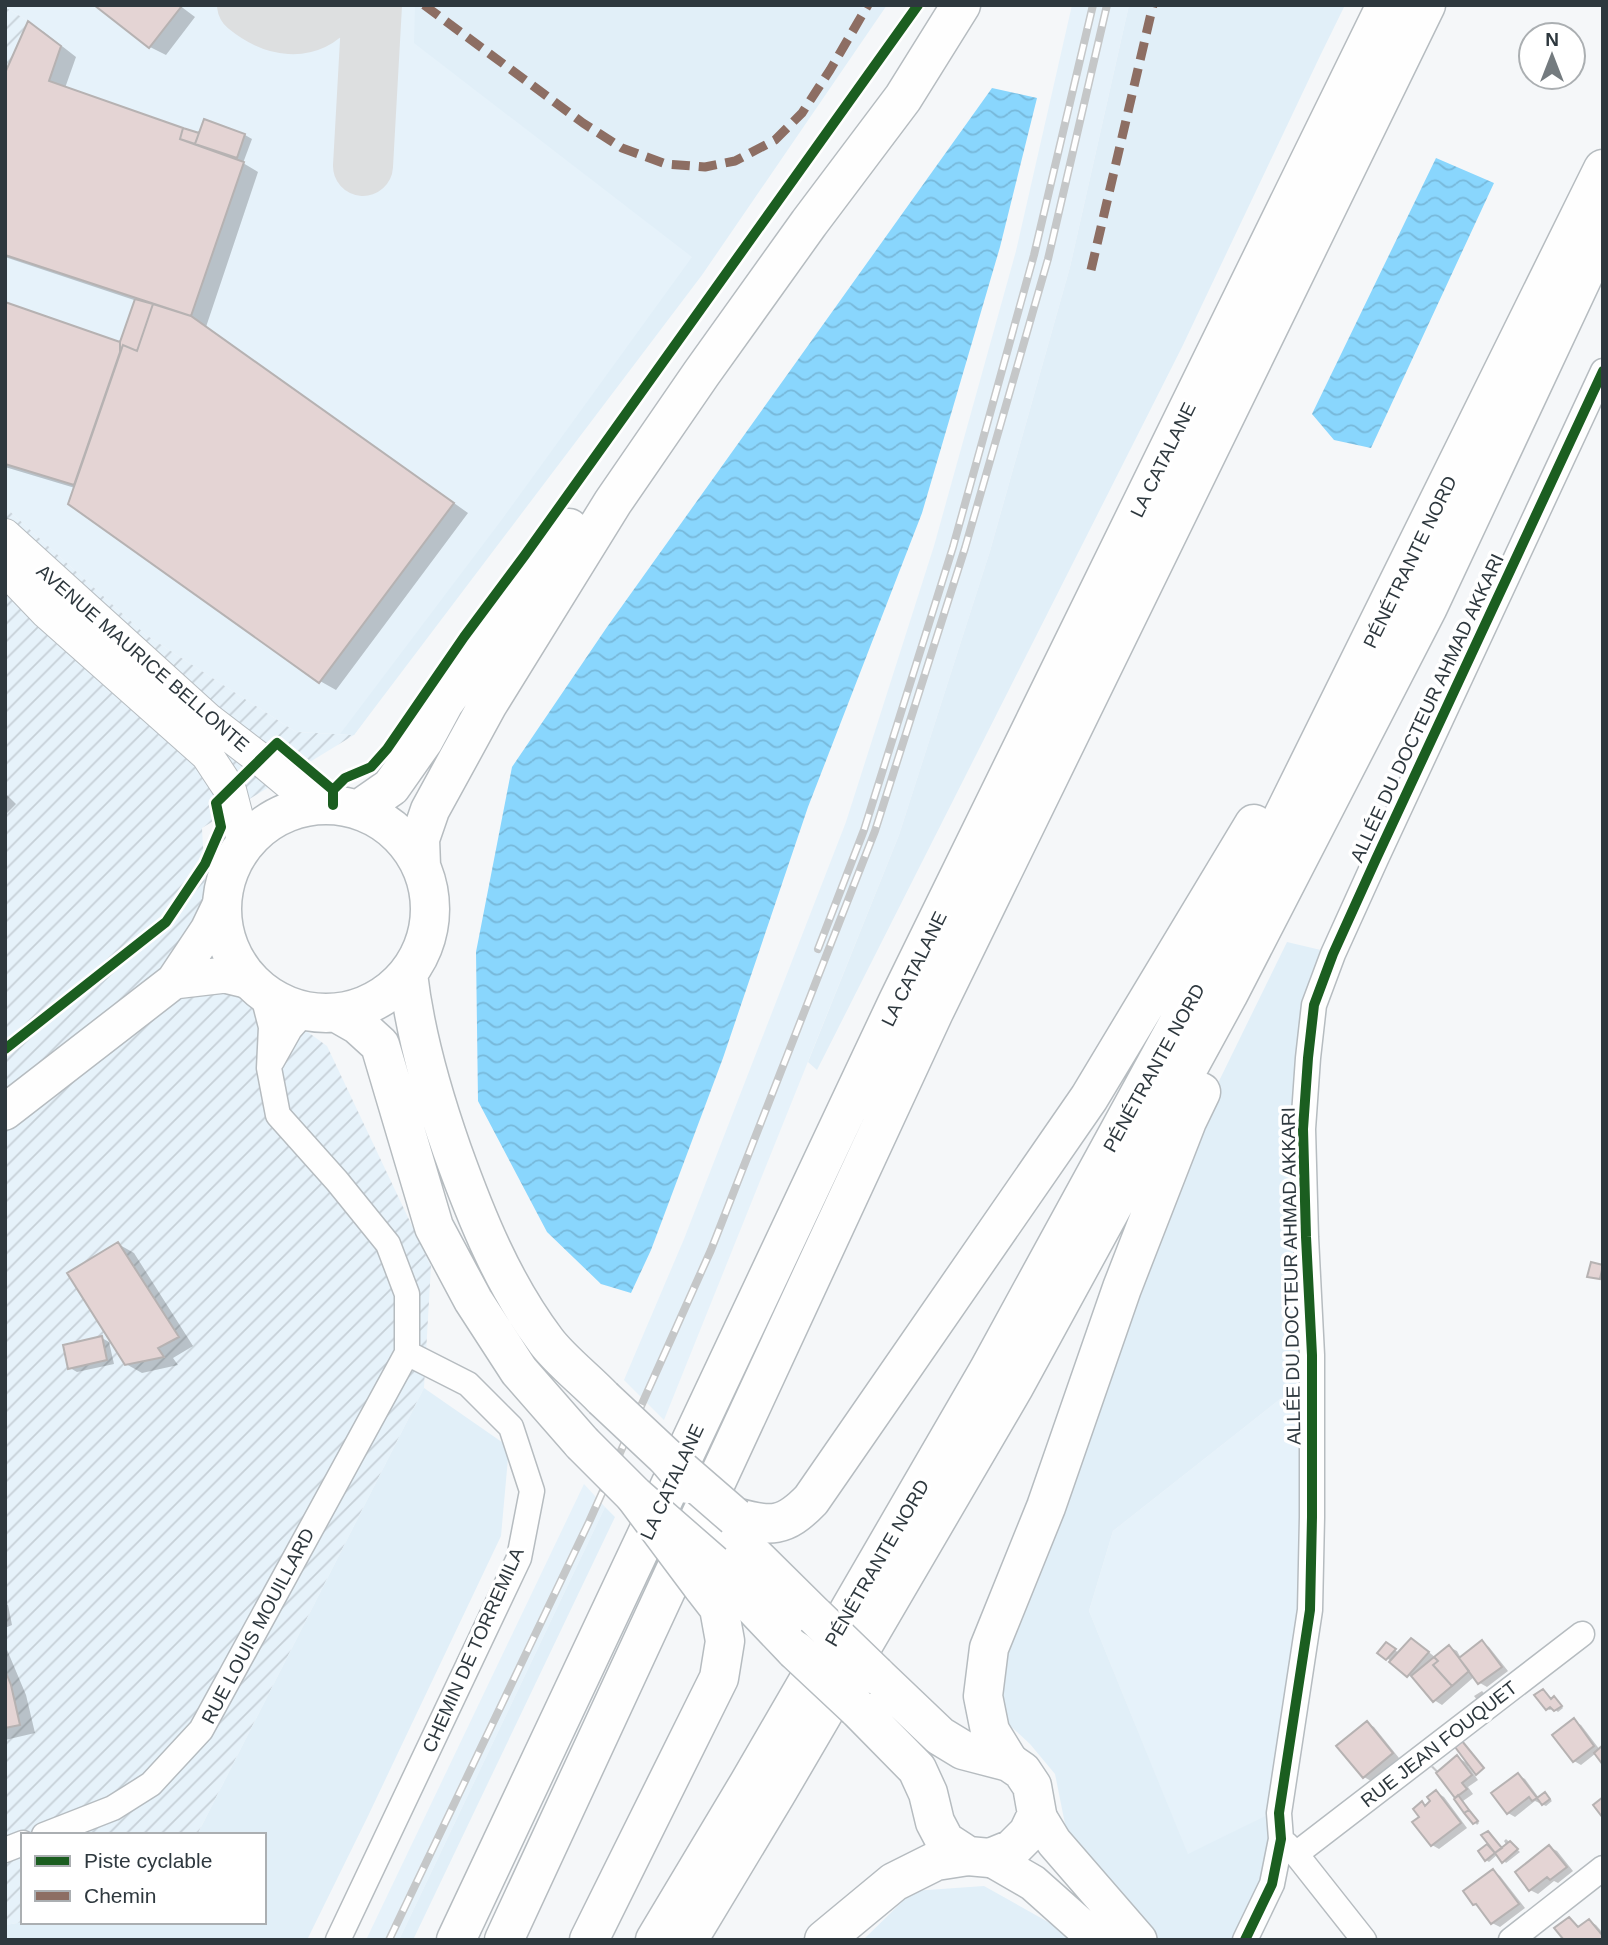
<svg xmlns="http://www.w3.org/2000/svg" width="1608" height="1945" font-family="Helvetica,sans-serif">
	<defs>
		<pattern id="industrial-furrows" width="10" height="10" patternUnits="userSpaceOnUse" patternTransform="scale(1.75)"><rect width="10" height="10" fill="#e6f2fa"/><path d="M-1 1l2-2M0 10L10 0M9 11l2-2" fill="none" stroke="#c6d0d7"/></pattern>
		<pattern id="water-waves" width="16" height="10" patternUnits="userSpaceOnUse" patternTransform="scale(1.75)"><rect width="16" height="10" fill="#89d6fd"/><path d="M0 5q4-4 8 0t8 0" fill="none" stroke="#77b8da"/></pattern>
	</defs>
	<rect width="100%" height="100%" fill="#f5f7f9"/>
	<path fill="#e6f2fa" d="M5 5H881L354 735 296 732 146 635 5 507V78L28 21 5 7Z
		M1072 5H1129L1070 267 990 551 899 835 664 1420 624 1380 684 1239 846 822 934 546 1016 251Z
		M1303 1381 1302 1609 1271 1813 1188 1855 1089 1611 1113 1531Z
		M584 1484 605 1507 399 1940H366Z"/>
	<path fill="url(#industrial-furrows)" d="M5 7 28 21 5 78Z
		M5 507 146 635 296 732 354 735 202 828 209 960 327 1046 431 1266 424 1388 197 1835H23V1922H24L5 1925Z"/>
	<path fill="#e1eff8" d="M415 5H887L702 275 354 735 340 734 503 518 692 257 414 43Z
		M1129 5H1345L1320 56 1182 347 817 1070 808 1062 899 835 990 551 1070 267Z
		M1287 942 1325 951 1306 1002 1303 1381 1113 1531 1089 1611 1188 1854 1271 1813 1272 1839 1265 1882 1236 1940H1158L1066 1829 1055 1774 1030 1744 1003 1719 1000 1651 1197 1126Z
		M424 1388 509 1447 501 1536 368 1816 307 1940H5V1925L24 1922H264V1835H197Z
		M605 1507 615 1517 413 1940H399Z
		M984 1886 1066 1932 1074 1940H863L913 1891Z"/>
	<path fill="url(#water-waves)" d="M992 88 1037 98 1000 247 922 513 808 807 723 1058 651 1250 631 1293 601 1284 547 1232 478 1101 476 952 512 767 607 627Z
		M1436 158 1494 183 1371 448 1334 440 1312 414Z"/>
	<path fill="#0003" d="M96 5H179L195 17 166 55 150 47Z
		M29 23 44 32 76 57 65 88 200 135H245L252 139 243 163 258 172 206 327 468 513 336 690 320 681 71 504 75 488 5 467V304L120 343 137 301 5 257V77Z
		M5 793 16 804 5 815Z
		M118 1244 134 1253 193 1346 173 1358 178 1365 142 1373 126 1364Z
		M102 1338 109 1342 114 1364 77 1372 70 1368Z
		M5 1603 8 1605 12 1625 5 1628Z
		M1482 1642 1489 1647 1508 1671 1487 1687 1480 1683 1475 1676 1442 1705 1434 1700 1415 1679 1380 1653 1386 1644 1399 1653 1419 1644 1436 1658 1449 1647 1457 1651 1461 1658Z
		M5 1645 26 1695 35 1733 5 1740Z
		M1482 1691 1491 1701 1481 1705 1474 1696Z
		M1543 1691 1552 1701 1557 1700 1563 1708 1558 1712 1553 1708 1550 1710 1547 1709Z
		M1574 1721 1581 1725 1600 1750 1581 1765 1574 1761Z
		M1367 1723 1374 1727 1399 1758 1371 1781 1364 1777Z
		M1457 1757 1470 1765 1468 1766 1478 1780 1468 1787 1473 1794 1463 1801 1479 1823 1477 1825 1439 1775 1431 1767 1433 1766 1439 1772Z
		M1518 1775 1525 1779 1539 1798 1545 1794 1552 1801 1546 1806 1535 1801 1515 1817 1508 1813Z
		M1436 1792 1444 1797 1467 1828 1439 1849 1432 1845 1414 1822 1421 1817 1422 1804 1427 1806Z
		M1488 1833 1503 1849 1507 1846 1504 1841 1506 1839 1520 1852 1506 1863 1498 1854 1489 1862 1486 1860 1480 1851 1490 1844Z
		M1549 1847 1557 1851 1573 1871 1558 1883 1554 1881 1538 1894 1530 1890 1517 1872Z
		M1493 1871 1500 1876 1525 1908 1500 1927 1492 1923 1481 1907 1475 1904Z
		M1569 1919 1581 1928 1589 1921 1596 1925 1603 1933V1940H1568L1556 1928Z"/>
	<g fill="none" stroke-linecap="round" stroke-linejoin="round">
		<path stroke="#dddfe0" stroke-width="60" d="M247 5C274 27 306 34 331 5
			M363 166 372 5"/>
	</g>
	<path fill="#e4d4d4" stroke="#b6b2b2" stroke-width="2" d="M94 5H178L181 7 149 48Z
		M28 21 61 46 49 81 183 128 180 139 244 162 191 316 5 255V73Z
		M204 119 245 134 237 158 195 144Z
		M183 128 199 133 195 144 180 139Z
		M135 299 153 304 137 351 123 345 120 352V342Z
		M5 302 120 342V352L74 485 5 464Z
		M153 304 191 316 454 503 319 683 68 504 123 345 137 351Z
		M118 1242 179 1337 158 1348 164 1357 125 1365 67 1273Z
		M1591 1262 1603 1265 1600 1279 1587 1277Z
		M102 1336 107 1360 68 1369 63 1345Z
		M1411 1638 1429 1652 1407 1677 1389 1662Z
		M1482 1640 1502 1667 1478 1684 1459 1658Z
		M1386 1642 1396 1649 1386 1660 1377 1653Z
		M1449 1645 1469 1671 1452 1686 1433 1665 1438 1661 1434 1657Z
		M1434 1657 1438 1661 1433 1665 1452 1686 1433 1702 1411 1676Z
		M5 1670 11 1685 20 1725 5 1728Z
		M1543 1689 1551 1699 1554 1696 1562 1706 1554 1711 1550 1707 1546 1710 1534 1695Z
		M1574 1718 1594 1746 1573 1762 1552 1735Z
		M1367 1721 1393 1753 1363 1778 1336 1746Z
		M1462 1741 1484 1768 1476 1775 1455 1747Z
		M1603 1745V1765L1594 1753Z
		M1457 1755 1472 1775 1462 1783 1467 1789 1455 1798 1436 1773Z
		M1518 1773 1537 1798 1532 1801 1529 1797 1507 1814 1491 1793Z
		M1436 1790 1461 1823 1431 1846 1412 1822 1419 1817 1413 1809 1422 1801 1425 1806 1430 1801 1427 1797Z
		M1545 1792 1550 1799 1542 1805 1537 1798Z
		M1458 1795 1469 1810 1464 1813 1454 1799Z
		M1603 1797V1818L1593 1805Z
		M1469 1810 1478 1821 1473 1824 1464 1813Z
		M1488 1831 1502 1848 1495 1853 1481 1835Z
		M1510 1841 1518 1849 1502 1863 1495 1853Z
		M1487 1844 1495 1853 1485 1861 1478 1851Z
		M1549 1845 1567 1867 1550 1880 1547 1877 1529 1891 1515 1872Z
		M1493 1869 1519 1904 1491 1924 1476 1904 1473 1905 1463 1891Z
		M1569 1917 1578 1927 1589 1919 1603 1936V1939H1563L1554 1928Z"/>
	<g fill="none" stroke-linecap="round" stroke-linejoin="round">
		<defs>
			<path id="minor" d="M272 1061 290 1029 305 1012
				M44 1835 113 1808 151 1784 201 1730 407 1353V1294L388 1244 337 1181 278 1115 269 1068 271 1027 262 992
				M1286 1844 1296 1854 1364 1940
				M5 1850 23 1843
				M1296 1854 1582 1634
				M338 1940 519 1558 532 1491 511 1427 468 1384 407 1353
				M1245 1940 1272 1884 1281 1839 1279 1813 1310 1610 1312 1517V1355L1306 1237 1303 1129 1308 1058 1314 1005 1333 954 1376 859 1603 371
				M1511 1940 1603 1868"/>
			<path id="tertiary" d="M5 535 209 720 260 759 315 805
				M5 569 46 612 207 755 230 790 244 844"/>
			<path id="secondary" d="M174 981 225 975 250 981
				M5 1112 174 981 208 930 222 901
				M1037 1814 1054 1842 1139 1940
				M990 1858 1033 1883 1097 1940"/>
			<path id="primary" d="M222 909a104 104 0 1 1 208 0a104 104 0 1 1-208 0Z
				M358 810 391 787 424 740 444 703 569 528
				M421 866 420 839 430 810 488 704 613 502 701 374 809 223 903 98 961 5
				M408 974C415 1035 432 1093 452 1150 476 1217 503 1284 546 1341 560 1360 586 1380 603 1398
				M337 1013 358 1025 380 1045 434 1227 473 1300 519 1371 582 1443
				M729 1531 815 1616
				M713 1564 795 1650
				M857 1708 917 1769 928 1793 935 1822 945 1841 968 1856 990 1858 1012 1849 1028 1833 1037 1814 1032 1786 1022 1771 1009 1762 963 1750 940 1736 876 1675"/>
			<path id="trunk" d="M735 1517C771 1527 784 1528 811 1500L1089 1098 1254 824
				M1009 1762 990 1731 983 1696 989 1648 1046 1507 1122 1288 1187 1121 1201 1092
				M589 1940 719 1678 725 1641 719 1608 702 1586
				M655 1940 749 1783 988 1371 1202 980 1603 169
				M688 1940 776 1794 1014 1387 1228 995 1428 607 1603 234
				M824 1940 894 1882 936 1861 968 1856"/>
			<path id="motorway" d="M456 1940 898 1001 1386 5
				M504 1940 934 1012 1426 5"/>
		</defs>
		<use href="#minor" stroke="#b6bcc0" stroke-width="27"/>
		<use href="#tertiary" stroke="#b6bcc0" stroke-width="34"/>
		<use href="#secondary" stroke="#b6bcc0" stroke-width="38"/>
		<use href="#primary" stroke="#b6bcc0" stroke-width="41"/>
		<use href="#trunk" stroke="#b6bcc0" stroke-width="41"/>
		<use href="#motorway" stroke="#b6bcc0" stroke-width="41"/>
		<use href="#minor" stroke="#fefefe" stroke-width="24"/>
		<use href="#tertiary" stroke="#fefefe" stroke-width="32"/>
		<use href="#secondary" stroke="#fefefe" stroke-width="35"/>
		<use href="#primary" stroke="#fefefe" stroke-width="38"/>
		<use href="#trunk" stroke="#fefefe" stroke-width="38"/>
		<use href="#motorway" stroke="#fefefe" stroke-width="38"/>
		<defs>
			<path id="rail" d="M818 949 864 830 953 547 1034 255 1093 5
				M389 1940 589 1522 711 1250 875 831 965 548 1048 259 1107 5"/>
		</defs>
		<use href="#rail" stroke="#c5c7c8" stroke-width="8"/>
		<use href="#rail" stroke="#fff" stroke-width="5" stroke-dasharray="16" stroke-linecap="butt"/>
		<defs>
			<path id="primary-bridge" d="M603 1398 667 1458 689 1484
				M582 1443 634 1495 713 1564
				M815 1616 876 1675
				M795 1650 857 1708"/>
			<path id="trunk-bridge" d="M667 1458 735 1517
				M634 1495 702 1586"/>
		</defs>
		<use href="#primary-bridge" stroke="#b6bcc0" stroke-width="41" stroke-linecap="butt"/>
		<use href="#trunk-bridge" stroke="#b6bcc0" stroke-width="41" stroke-linecap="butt"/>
		<use href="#primary-bridge" stroke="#fefefe" stroke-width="38"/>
		<use href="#trunk-bridge" stroke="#fefefe" stroke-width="38"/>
		<path stroke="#8d6e63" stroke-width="9" stroke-dasharray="18 9" stroke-linecap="butt" d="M424 5 583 123 622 148 666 164 705 167 735 161 775 140 802 113 830 70 868 5
			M1091 270 1153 5"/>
		<defs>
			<path id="cycleway" d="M333 805V790L345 778 371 767 387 749 464 637 525 555 918 5
				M5 1049 166 922 205 864 221 827 216 803 277 743 333 790
				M1245 1940 1272 1884 1281 1839 1279 1813 1310 1610 1312 1517V1355L1306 1237 1303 1129 1308 1058 1314 1005 1333 954 1376 859 1603 371"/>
		</defs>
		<use href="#cycleway" stroke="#fff" stroke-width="15"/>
		<use href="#cycleway" stroke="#1b5e20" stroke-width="10"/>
	</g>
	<g text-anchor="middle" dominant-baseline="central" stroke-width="7" stroke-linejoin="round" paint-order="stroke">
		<g font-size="19" fill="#2e383e" stroke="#fff">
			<text transform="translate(1163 460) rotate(-64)">LA CATALANE</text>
			<text transform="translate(1410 562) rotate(-64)">PÉNÉTRANTE NORD</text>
			<text transform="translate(143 658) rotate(41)">AVENUE MAURICE BELLONTE</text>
			<text transform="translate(1427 708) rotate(-65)">ALLÉE DU DOCTEUR AHMAD AKKARI</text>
			<text transform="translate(914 969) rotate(-64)">LA CATALANE</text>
			<text transform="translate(1154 1068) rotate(-61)">PÉNÉTRANTE NORD</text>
			<text transform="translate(1291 1276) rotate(-91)">ALLÉE DU DOCTEUR AHMAD AKKARI</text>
			<text transform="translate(672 1482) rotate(-65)">LA CATALANE</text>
			<text transform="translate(877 1563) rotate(-60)">PÉNÉTRANTE NORD</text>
			<text transform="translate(258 1626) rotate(-62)">RUE LOUIS MOUILLARD</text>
			<text transform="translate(473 1650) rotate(-66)">CHEMIN DE TORREMILA</text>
			<text transform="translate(1439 1744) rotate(-38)">RUE JEAN FOUQUET</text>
		</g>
	</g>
	<rect width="1608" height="1945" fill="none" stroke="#2e383e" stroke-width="14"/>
	<rect x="21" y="1833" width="245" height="91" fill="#ffffff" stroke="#abafb2" stroke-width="2"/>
	<rect x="35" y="1856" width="35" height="10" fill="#1b5e20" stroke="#abafb2" stroke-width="2"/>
	<text x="84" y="1868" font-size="21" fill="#2e383e">Piste cyclable</text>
	<rect x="35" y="1891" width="35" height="10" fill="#8d6e63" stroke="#abafb2" stroke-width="2"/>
	<text x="84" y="1903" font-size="21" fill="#2e383e">Chemin</text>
	<g transform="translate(1552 56)"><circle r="33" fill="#ffffff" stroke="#abafb2" stroke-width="2"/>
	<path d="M0-5L12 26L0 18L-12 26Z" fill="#747b7f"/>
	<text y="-10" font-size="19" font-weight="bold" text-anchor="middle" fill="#2e383e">N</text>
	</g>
</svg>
